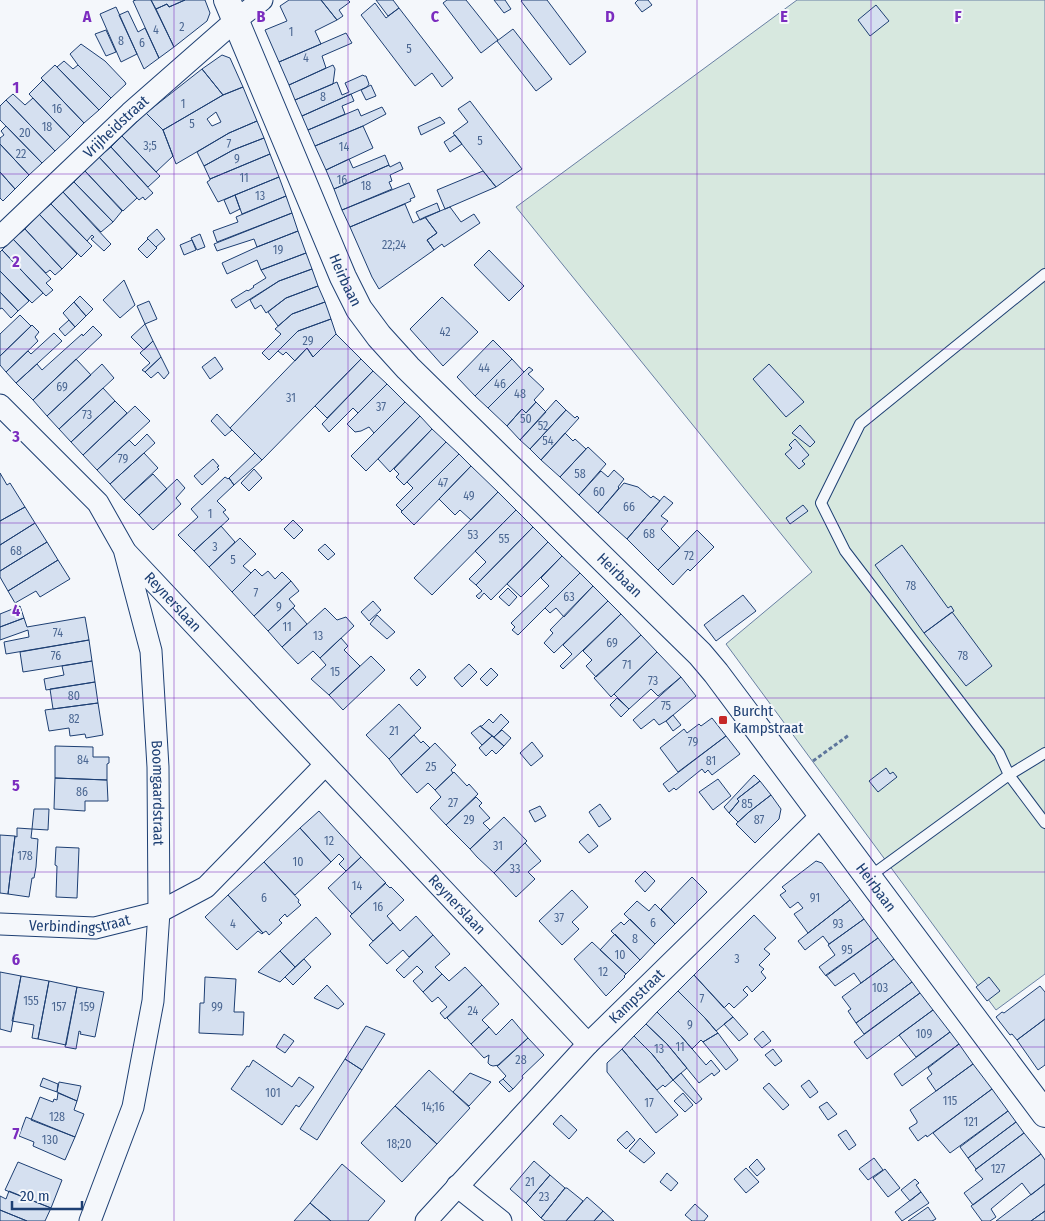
<svg xmlns="http://www.w3.org/2000/svg" width="1045" height="1221" font-family="'Fira Sans Condensed',sans-serif">
	<rect width="100%" height="100%" fill="#f4f7fb"/>
	<path fill="#d7e8df" stroke="#687fa3" d="M797 0H1045V974L996 1010 726 644 812 572 516 207Z"/>
	<path fill="#d5e0f0" stroke="#1d3f73" fill-rule="evenodd" d="M136 0H151L174 47 159 58 133 1Z
		M151 0H185L169 7 167 4 156 9Z
		M185 0H205L210 13 207 21 174 47 156 9 167 4 169 7Z
		M289 0H321L337 20 315 31 321 44 279 62 265 30 287 21 280 6Z
		M321 0H348L350 2 339 10 343 16 337 20Z
		M376 0H393L399 8 388 16Z
		M447 0H466L498 40 481 53 443 3Z
		M494 0H505L511 9 504 13Z
		M522 0H547L586 52 570 65 521 1Z
		M638 0H648L652 5 642 12 635 3Z
		M375 3 386 18 399 8 453 78 442 87 432 73 415 86 361 15Z
		M876 5 889 21 870 36 858 20Z
		M116 7 137 54 121 62 100 14Z
		M128 11 138 32 145 28 159 58 144 69 119 15Z
		M513 29 552 79 536 91 497 41Z
		M106 30 116 52 106 56 95 34Z
		M346 33 352 43 322 56 326 68 289 85 279 62Z
		M81 44 105 61 125 82 126 84 111 98 78 65 70 54Z
		M222 55 230 58 243 87 223 95 202 69Z
		M64 61 73 69 78 65 111 98 99 110 57 67Z
		M55 65 99 110 84 123 41 78Z
		M333 65 335 69 333 84 295 100 289 85Z
		M202 69 223 95 163 130 146 113Z
		M363 75 364 76H366L369 84 367 87 302 116 295 100 337 82 342 95 349 92 345 83Z
		M43 80 84 123 70 137 29 94Z
		M371 85 376 96 366 100 361 90Z
		M243 87 257 121 229 133 176 164 163 130 223 95ZM216 112 221 122 212 126 207 119Z
		M13 94 25 105 33 98 70 137 55 151 6 100Z
		M351 94 354 101 342 106 345 114 308 130 302 116Z
		M6 100 55 151 42 163 0 120V106Z
		M470 101 522 169 496 187 453 133 468 122 458 109Z
		M382 107 386 114 363 126 315 146 308 130 358 109 361 116Z
		M146 113 163 130 173 156 156 172 122 136Z
		M440 117 445 123 421 135 418 127Z
		M257 121 264 138 233 150 204 166 197 152 229 133Z
		M6 126 42 163 29 175 0 144V138L4 135 1 131Z
		M363 126 373 148 326 170 315 146Z
		M455 135 462 144 450 152 444 142Z
		M122 136 160 176 148 187 111 147Z
		M264 138 270 154 210 179 204 166 233 150Z
		M0 144 29 175 15 189 0 172Z
		M111 147 153 193 145 200 143 197 139 200 99 157Z
		M270 154 279 177 218 202 207 182 210 180V179Z
		M385 155 389 165 334 189 326 170 349 159 353 168Z
		M99 157 137 198 123 211 85 171Z
		M400 162 403 169 390 175 392 181 389 182 392 189 342 210 334 189 389 165 390 167Z
		M85 171 122 211 113 222 74 182Z
		M483 171 496 187 445 209 437 190Z
		M0 172 15 189 3 201 0 198Z
		M279 177 286 196 242 214 235 195Z
		M74 182 113 222 101 232 63 192Z
		M409 183 415 197 410 199 411 201 350 227 342 210Z
		M63 192 108 241 111 244 104 251 91 239 94 237 92 235 87 241 51 204Z
		M235 195 240 209 230 214 224 200Z
		M286 196 292 213 217 242 213 231 238 222 236 217Z
		M437 203 440 211 420 220 416 212Z
		M51 204 92 246 81 257 39 214Z
		M405 204 413 223 425 217 437 233 427 240 434 250 379 289 372 277 350 227Z
		M450 207 461 222 474 214 480 223 444 247 442 244 434 250 427 240 437 233 425 217Z
		M292 213 298 231 257 247 254 239 217 251 214 244Z
		M39 214 77 254 62 269 25 229Z
		M25 229 62 269 55 275 50 270 46 273 13 239Z
		M157 229 165 239 156 247 147 238Z
		M298 231 306 253 261 270 257 260 227 274 222 263 257 247Z
		M200 234 205 247 197 250 191 238Z
		M13 239 51 279 46 283 53 290 46 296 2 250Z
		M148 239 157 248 147 258 138 249Z
		M192 240 196 250 184 255 180 245Z
		M2 250 43 293 32 303 0 271V252Z
		M489 250 524 286 509 301 474 265Z
		M306 253 312 269 279 281 236 308 231 300 247 290 248 291 254 287 253 286 266 278 261 270Z
		M312 269 318 286 286 298 266 313 261 305 255 309 250 300 279 281Z
		M0 271 29 301 18 311 0 292Z
		M124 280 135 305 120 318 103 300Z
		M318 286 325 302 292 314 278 326 268 312 286 298Z
		M0 292 18 311 11 318 2 308 0 309Z
		M80 296 93 309 86 316 74 302Z
		M442 297 478 332 443 366 410 329Z
		M149 301 157 319 145 324 137 306Z
		M74 302 86 316 75 327 63 313Z
		M325 302 331 319 298 331 269 360 262 353 281 334 275 329 292 314Z
		M20 315 31 326 0 356V334Z
		M331 319 336 334 313 357 307 348 295 361 286 352 283 355 278 351 298 331Z
		M69 320 75 327 65 336 59 329Z
		M145 324 153 341 144 350 131 337Z
		M32 325 39 332 35 337 38 341 6 372 0 365V356Z
		M93 326 102 335 33 400 16 383 37 364 42 370 82 334 83 336Z
		M54 333 62 341 16 383 6 372 28 351 31 354Z
		M336 334 361 359 262 460 230 428 307 348 313 357Z
		M493 340 512 359 475 396 457 377Z
		M153 341 161 357 145 372 142 370 150 363 140 353Z
		M161 357 169 373 164 379 158 372 151 378 145 372Z
		M215 357 223 369 210 379 202 367Z
		M76 359 91 375 47 416 33 400Z
		M361 359 373 371 327 418 315 406Z
		M512 359 524 372 488 408 475 396Z
		M102 364 114 378 59 429 47 416Z
		M769 364 804 402 786 417 753 379Z
		M529 367 533 370 528 374 544 389 534 400 536 402 526 413 522 409 507 426 488 408Z
		M373 371 387 384 358 413 353 408 329 432 322 424Z
		M387 384 405 402 374 433 369 427 361 431 355 432 347 424Z
		M103 388 115 401 71 442 59 429Z
		M556 400 566 410 530 449 520 440Z
		M115 401 127 413 83 455 71 442Z
		M405 402 420 416 366 471 351 456Z
		M536 402 546 412 520 440 507 426 522 409 526 413Z
		M135 406 150 421 97 470 83 455Z
		M566 410 575 418 577 416 579 418 541 460 530 449Z
		M217 414 232 430 225 436 211 421Z
		M420 416 432 429 390 472 378 459Z
		M800 425 815 442 810 447 792 433Z
		M432 429 446 442 404 485 396 477 399 474 394 469Z
		M565 433 573 441 575 439 586 449 560 477 541 460Z
		M147 434 155 443 110 484 97 470 129 440 135 446Z
		M795 439 809 455 802 461 805 464 799 469 785 454 792 448 789 445Z
		M446 442 459 454 402 511 396 505 413 488 407 482Z
		M588 447 606 464 579 495 560 477Z
		M144 453 158 468 124 500 110 484Z
		M255 453 262 460 234 485 229 478Z
		M459 454 471 466 414 525 401 512Z
		M213 459 219 466 217 467 219 469 202 485 194 476Z
		M471 466 498 492 471 520 460 510 455 515 439 499Z
		M254 469 262 478 249 491 241 483Z
		M614 470 624 479 618 487 619 488 598 513 579 495 601 471 608 477Z
		M0 473 7 485 10 483 25 507 0 521Z
		M153 474 167 489 139 515 124 500Z
		M225 477 228 479 229 478 234 485 217 501 226 510 223 512 229 519 194 551 178 535 198 517 191 509Z
		M177 479 185 488 176 498 181 504 153 530 139 515Z
		M624 483 638 487 651 498 653 496 660 501 627 539 598 513Z
		M498 492 516 510 432 595 414 578Z
		M664 496 673 503 661 516 668 521 661 529 680 548 658 570 627 539Z
		M803 505 808 511 790 524 786 518Z
		M25 507 35 523 0 545V521Z
		M516 510 533 527 476 585 469 579 486 562 475 551Z
		M293 520 303 530 294 539 284 529Z
		M35 523 47 542 0 571V545Z
		M221 526 235 542 209 567 194 551Z
		M533 527 548 542 491 600 484 593 479 599 476 596 482 591 476 585Z
		M697 530 714 547 690 571 688 569 673 585 658 570Z
		M240 538 256 554 243 566 251 573 232 592 209 567Z
		M47 542 58 560 8 591 0 577V571Z
		M548 542 562 556 521 597 507 584Z
		M325 544 335 554 328 560 318 550Z
		M902 545 948 608 951 606 954 611 924 633 875 565Z
		M562 556 580 573 518 635 512 630 515 627 511 623 549 586 541 578Z
		M58 560 70 579 40 597 36 591 15 603 8 591Z
		M255 569 262 576 268 571 275 579 282 572 291 581 254 616 232 592Z
		M580 573 593 586 564 617 556 608 550 613 545 608Z
		M291 581 299 591 289 599 295 606 268 631 254 616Z
		M593 586 608 601 554 653 544 643 553 633 550 630Z
		M508 588 517 597 509 606 499 597Z
		M743 595 756 611 716 641 704 625Z
		M373 601 381 610 369 621 361 612Z
		M608 601 621 614 563 669 560 666 572 654 563 645Z
		M20 606 24 618 0 627V614Z
		M293 608 307 624 282 647 268 631Z
		M325 608 337 620 346 617 354 626 320 658 313 651 298 664 282 647Z
		M952 612 992 666 966 686 924 633Z
		M621 614 641 635 596 677 586 666 592 660 583 651Z
		M377 615 395 632 387 639 370 624Z
		M85 617 89 640 6 654 4 642 29 637 28 630 0 640V627L24 618 27 627Z
		M641 635 657 652 611 697 594 678Z
		M341 638 348 646 344 650 360 666 329 695 311 679 326 665 320 658Z
		M89 640 92 661 23 672 20 652Z
		M657 652 681 677 658 696 651 689 629 709 614 694Z
		M371 656 385 670 343 710 329 695Z
		M92 661 95 682 46 690 44 679 64 675 62 666Z
		M469 664 477 672 462 687 454 678Z
		M491 668 498 675 487 686 480 679Z
		M419 669 426 677 417 686 410 678Z
		M681 677 696 696 666 721 659 725 654 719 641 729 633 720Z
		M95 682 98 703 53 709 50 689Z
		M617 698 629 709 621 717 610 705Z
		M98 703 103 735 86 738 85 734 70 736 69 728 49 731 45 710Z
		M399 704 421 728 389 759 366 735Z
		M501 714 509 722 494 737 480 726H482L489 719 493 723Z
		M673 715 681 725 673 731 666 721Z
		M712 718 726 736 678 772 660 748 684 729 687 733 699 724 701 726Z
		M480 726 492 736 482 745 471 733Z
		M502 730 511 738 504 746 494 737Z
		M414 735 421 743 423 741 430 748 401 775 389 759Z
		M492 736 504 746 496 754 492 750 486 756 479 748Z
		M726 736 740 754 712 775 708 770 705 773 702 769 676 790 674 788 669 792 663 784Z
		M532 742 543 756 531 766 520 753Z
		M435 743 456 765 451 770 453 773 435 790 428 783 417 793 401 775Z
		M55 746 93 747V757H109V763L107 764V780L55 778Z
		M886 768 890 774 893 772 897 777 878 792 869 781Z
		M454 772 467 786 469 784 478 794 446 825 430 808 441 797 435 790Z
		M754 775 760 781 737 799 739 801 729 813 724 807Z
		M55 778 107 780 108 801H85V811L54 809Z
		M718 779 731 796 713 810 699 792Z
		M760 781 771 795 749 812 738 822 729 813 739 801 737 799Z
		M771 795 781 809 779 819 755 843 736 824 749 812Z
		M476 797 482 803 479 806 490 818 483 823 490 830 470 849 446 825Z
		M600 804 611 819 599 827 589 812Z
		M540 806 546 816 535 822 529 811Z
		M34 809H49L48 830 32 829Z
		M319 811 361 857 346 871 339 864 344 859 339 854 331 862 300 828Z
		M504 817 527 841 494 873 477 857 470 849Z
		M17 828 32 829 31 838 38 839 36 867 34 878H32L29 897 8 894 15 836 17 837Z
		M300 828 331 862 295 895 264 862Z
		M588 834 598 846 589 853 579 842Z
		M0 835 15 836 8 894 0 893Z
		M525 843 541 861 528 872 535 879 516 897 494 873Z
		M56 847 79 848 77 898 56 897 57 866 55 865Z
		M361 857 386 883 352 914 328 888Z
		M816 861 822 863 850 900 808 933 794 914 803 908 798 902 790 908 780 895 786 891 782 887Z
		M264 862 299 900 298 902 301 905 287 917 285 914 279 920 282 923 269 935 266 931 263 933 228 895Z
		M645 871 655 881 645 892 635 881Z
		M692 877 707 892 675 924 661 909Z
		M385 883 390 888 391 887 404 900 387 916 393 923 373 941 350 916Z
		M572 890 588 907 572 922 579 929 562 945 539 921Z
		M228 895 263 933 262 934 258 931 237 950 205 917Z
		M850 900 864 919 829 944 823 936 805 950 798 941Z
		M637 901 649 911 655 904 675 924 655 944 624 914Z
		M754 915 776 938 764 949 770 954 759 965 764 969 761 972 766 978 752 992 747 986 743 990 748 995 734 1008 729 1003 724 1008 694 975Z
		M416 916 433 935 409 957 403 950 387 964 369 945 393 923 400 931Z
		M316 917 331 934 295 967 280 951Z
		M630 919 655 944 640 960 611 931 621 922 624 925Z
		M864 919 878 938 826 976 819 967 835 955 828 945Z
		M615 934 640 960 626 974 600 950Z
		M433 935 450 954 435 967 442 974 423 992 413 981 423 972 417 966 404 978 396 970Z
		M878 938 894 959 861 983 854 973 835 986 826 975Z
		M592 942 626 974 624 976 625 977 606 996 574 959Z
		M280 951 295 967 280 982 258 972Z
		M304 959 311 967 293 985 285 977Z
		M894 959 912 982 856 1023 848 1011 851 1009 842 997Z
		M465 967 482 985 445 1019 440 1013 447 1007 438 997 432 1002 423 992 442 974 449 981Z
		M0 972 21 976 11 1032 0 1029Z
		M694 975 733 1017 716 1031 705 1018 678 991Z
		M21 976 49 981 38 1039 32 1038 34 1025 12 1021Z
		M205 977 236 979 234 1012H244L243 1035 199 1033 200 1003H204Z
		M989 977 1000 991 987 1001 976 987Z
		M49 981 77 987 66 1045 38 1039Z
		M912 982 920 993 864 1034 856 1023Z
		M327 985 344 1004 338 1009 314 998Z
		M482 985 499 1004 482 1020 489 1027 471 1044 447 1018Z
		M1040 986 1045 992V1019L1017 1040 1012 1034 1010 1035 996 1017 1002 1012 1004 1013Z
		M77 987 104 992 95 1037 80 1034 81 1032 79 1031 76 1049 65 1047Z
		M678 991 705 1018 718 1033 703 1042 701 1040 692 1049 681 1036 657 1012Z
		M920 993 933 1010 867 1059 854 1042Z
		M933 1010 950 1032 916 1057 899 1035Z
		M657 1012 681 1036 706 1065 711 1060 720 1071 714 1076 712 1073 699 1083 667 1044 646 1024Z
		M733 1017 748 1034 739 1041 724 1024Z
		M512 1019 528 1038 499 1065 493 1066 490 1065 488 1063 489 1055 484 1058 471 1044 489 1027 496 1035Z
		M1045 1019V1065L1038 1070 1017 1040Z
		M646 1024 667 1044 687 1068 673 1080 652 1054 634 1036Z
		M366 1026 385 1034 362 1070 345 1059Z
		M763 1031 771 1041 762 1048 754 1039Z
		M950 1032 959 1044 902 1086 894 1074Z
		M718 1033 738 1060 726 1070 703 1042Z
		M284 1034 294 1041 285 1053 276 1047Z
		M634 1036 652 1054 673 1080 665 1087 663 1085 657 1090 622 1049Z
		M528 1038 544 1055 522 1076 523 1078 513 1089 503 1079 506 1076 497 1066Z
		M959 1044 973 1064 936 1091 927 1078 932 1074 928 1068Z
		M622 1049 678 1115 656 1133 607 1072V1063Z
		M773 1049 782 1061 775 1066 765 1055Z
		M345 1059 362 1070 317 1140 300 1129Z
		M253 1060 292 1087 299 1077 314 1087 299 1107 296 1105 282 1125 231 1089 247 1066 249 1067Z
		M973 1064 992 1089 927 1137 926 1135 918 1141 909 1128 917 1123V1121L910 1110Z
		M429 1070 470 1108 437 1144 395 1106Z
		M470 1073 491 1082 469 1106 453 1092Z
		M681 1073 702 1099 696 1104 673 1080Z
		M43 1078 58 1084 57 1092 40 1086Z
		M503 1079 513 1089 509 1092 499 1082Z
		M809 1080 818 1092 810 1098 801 1086Z
		M59 1082 81 1086 77 1101 57 1092Z
		M769 1083 789 1105 783 1110 763 1088Z
		M992 1089 1008 1111 950 1153 933 1133Z
		M58 1093 77 1101 74 1110 84 1114 75 1137 31 1120 40 1097 53 1102 54 1099 57 1100Z
		M683 1093 693 1105 685 1112 674 1101Z
		M827 1102 837 1114 828 1120 819 1107Z
		M395 1106 437 1144 402 1182 361 1143Z
		M1008 1111 1016 1122 968 1158 960 1147Z
		M561 1115 577 1130 569 1139 553 1124Z
		M26 1117 75 1137 65 1160 33 1146 34 1142 19 1136Z
		M1016 1122 1024 1133 976 1169 968 1158Z
		M846 1130 856 1145 849 1150 838 1135Z
		M627 1131 635 1140 626 1149 617 1140Z
		M1024 1133 1041 1154 973 1205 964 1193 983 1179 975 1170Z
		M640 1138 655 1153 644 1163 629 1151Z
		M1041 1154 1045 1160V1184L1031 1195 1022 1183 991 1209 996 1217 990 1221H982L971 1206Z
		M874 1158 883 1170 868 1180 859 1169Z
		M757 1159 765 1169 757 1176 749 1167Z
		M534 1161 550 1175 526 1203 510 1189Z
		M18 1162 62 1180 51 1208 5 1190Z
		M342 1164 385 1201 368 1221H331L310 1203Z
		M746 1168 759 1182 746 1193 734 1179Z
		M885 1169 900 1188 888 1197 873 1178Z
		M667 1173 678 1183 671 1191 660 1182Z
		M550 1175 565 1188 541 1218 526 1203Z
		M915 1179 919 1183 916 1185 921 1192 910 1201 901 1190Z
		M1045 1184V1211L1031 1221H996Z
		M565 1188H567L583 1201 566 1221H545L541 1218Z
		M9 1191 51 1208 45 1221H27L0 1210V1196L6 1199Z
		M921 1192 929 1203 902 1221 895 1212Z
		M587 1197 603 1211 594 1221H566Z
		M310 1203 331 1221H294Z
		M695 1204 708 1216 704 1221H692L685 1215Z
		M928 1207 936 1219 932 1221H908Z
		M0 1210 27 1221H0Z
		M603 1211 614 1221H594Z
		M1045 1211V1221H1031Z"/>
	<g fill="none" stroke-linecap="round" stroke-linejoin="round">
		<defs>
			<path id="service" d="M1045 274 860 424 821 503 845 551 999 753 1009 775 1045 823
				M869 877 1009 775 1045 753"/>
			<g id="minor">
				<path id="s1" d="M0 237 130 113 236 20 262 0"/>
				<path id="s2" d="M0 405 98 503 124 549 151 651 158 767 159 912 153 1001 133 1107 90 1221"/>
				<path id="s3" d="M125 551 588 1044"/>
				<path id="s4" d="M0 924 95 928 159 912 206 887 325 765"/>
				<path d="M457 1186 501 1221"/>
				<path id="s5" d="M426 1221 588 1044 822 815"/>
			</g>
			<g id="tertiary">
				<path id="s6" d="M227 0 343 277 359 309 379 336 408 368 700 654 716 673 1045 1114"/>
			</g>
		</defs>
		<use href="#service" stroke="#1d3f73" stroke-width="12"/>
		<use href="#minor" stroke="#1d3f73" stroke-width="23"/>
		<use href="#tertiary" stroke="#1d3f73" stroke-width="28"/>
		<path stroke="#5e769c" stroke-width="3" stroke-dasharray="4 2.5" stroke-linecap="butt" d="M813 761 849 735"/>
		<use href="#service" stroke="#f4f7fb" stroke-width="10"/>
		<use href="#minor" stroke="#f4f7fb" stroke-width="21"/>
		<use href="#tertiary" stroke="#f4f7fb" stroke-width="26"/>
	</g>
	<path fill="none" stroke="#7b2cbf" stroke-width="1" stroke-opacity="0.55" d="M174 0V1221M348 0V1221M522 0V1221M697 0V1221M871 0V1221M0 174H1045M0 349H1045M0 523H1045M0 698H1045M0 872H1045M0 1047H1045"/>
	<rect fill="#c62828" stroke="#f4f7fb" stroke-width="2" x="718" y="715" width="10" height="10" rx="2.5"/>
	<g text-anchor="middle" dominant-baseline="central" stroke-width="4" stroke-linejoin="round" paint-order="stroke">
		<g font-size="12" fill="#4b6792">
			<text x="182" y="27">2</text>
			<text x="156" y="30">4</text>
			<text x="291" y="32">1</text>
			<text x="121" y="41">8</text>
			<text x="142" y="43">6</text>
			<text x="409" y="49">5</text>
			<text x="306" y="58">4</text>
			<text x="323" y="97">8</text>
			<text x="183" y="104">1</text>
			<text x="57" y="109">16</text>
			<text x="192" y="124">5</text>
			<text x="47" y="127">18</text>
			<text x="25" y="133">20</text>
			<text x="480" y="141">5</text>
			<text x="229" y="144">7</text>
			<text x="150" y="146">3;5</text>
			<text x="344" y="147">14</text>
			<text x="21" y="154">22</text>
			<text x="237" y="159">9</text>
			<text x="244" y="178">11</text>
			<text x="342" y="180">16</text>
			<text x="366" y="186">18</text>
			<text x="260" y="196">13</text>
			<text x="394" y="245">22;24</text>
			<text x="278" y="250">19</text>
			<text x="445" y="332">42</text>
			<text x="308" y="341">29</text>
			<text x="484" y="368">44</text>
			<text x="500" y="384">46</text>
			<text x="62" y="387">69</text>
			<text x="520" y="394">48</text>
			<text x="291" y="398">31</text>
			<text x="381" y="407">37</text>
			<text x="87" y="415">73</text>
			<text x="526" y="419">50</text>
			<text x="543" y="426">52</text>
			<text x="548" y="441">54</text>
			<text x="123" y="459">79</text>
			<text x="580" y="474">58</text>
			<text x="443" y="483">47</text>
			<text x="599" y="492">60</text>
			<text x="469" y="496">49</text>
			<text x="629" y="507">66</text>
			<text x="210" y="514">1</text>
			<text x="649" y="534">68</text>
			<text x="473" y="535">53</text>
			<text x="504" y="539">55</text>
			<text x="215" y="547">3</text>
			<text x="16" y="551">68</text>
			<text x="689" y="556">72</text>
			<text x="233" y="560">5</text>
			<text x="911" y="586">78</text>
			<text x="256" y="593">7</text>
			<text x="569" y="597">63</text>
			<text x="279" y="607">9</text>
			<text x="287" y="627">11</text>
			<text x="58" y="633">74</text>
			<text x="318" y="636">13</text>
			<text x="612" y="643">69</text>
			<text x="56" y="656">76</text>
			<text x="963" y="656">78</text>
			<text x="627" y="665">71</text>
			<text x="335" y="672">15</text>
			<text x="653" y="681">73</text>
			<text x="74" y="696">80</text>
			<text x="666" y="706">75</text>
			<text x="74" y="719">82</text>
			<text x="394" y="731">21</text>
			<text x="693" y="742">79</text>
			<text x="83" y="760">84</text>
			<text x="711" y="761">81</text>
			<text x="431" y="767">25</text>
			<text x="82" y="792">86</text>
			<text x="453" y="803">27</text>
			<text x="747" y="804">85</text>
			<text x="469" y="820">29</text>
			<text x="759" y="820">87</text>
			<text x="329" y="841">12</text>
			<text x="498" y="846">31</text>
			<text x="25" y="856">178</text>
			<text x="298" y="862">10</text>
			<text x="515" y="869">33</text>
			<text x="357" y="886">14</text>
			<text x="264" y="898">6</text>
			<text x="815" y="898">91</text>
			<text x="378" y="907">16</text>
			<text x="559" y="918">37</text>
			<text x="653" y="923">6</text>
			<text x="233" y="924">4</text>
			<text x="838" y="924">93</text>
			<text x="635" y="939">8</text>
			<text x="847" y="950">95</text>
			<text x="620" y="955">10</text>
			<text x="737" y="959">3</text>
			<text x="603" y="972">12</text>
			<text x="880" y="988">103</text>
			<text x="702" y="999">7</text>
			<text x="31" y="1001">155</text>
			<text x="59" y="1007">157</text>
			<text x="87" y="1007">159</text>
			<text x="217" y="1007">99</text>
			<text x="473" y="1011">24</text>
			<text x="690" y="1025">9</text>
			<text x="924" y="1034">109</text>
			<text x="680" y="1047">11</text>
			<text x="659" y="1049">13</text>
			<text x="521" y="1060">28</text>
			<text x="273" y="1093">101</text>
			<text x="950" y="1101">115</text>
			<text x="649" y="1103">17</text>
			<text x="433" y="1107">14;16</text>
			<text x="57" y="1117">128</text>
			<text x="971" y="1122">121</text>
			<text x="50" y="1140">130</text>
			<text x="399" y="1144">18;20</text>
			<text x="998" y="1169">127</text>
			<text x="530" y="1182">21</text>
			<text x="544" y="1197">23</text>
		</g>
		<g font-size="15" fill="#1d3f73" stroke="#f4f7fb">
			<text stroke="none"><textPath href="#s1" startOffset="160">Vrijheidstraat</textPath></text>
			<text stroke="none"><textPath href="#s6" startOffset="304">Heirbaan</textPath></text>
			<text stroke="none"><textPath href="#s6" startOffset="709">Heirbaan</textPath></text>
			<text stroke="none"><textPath href="#s3" startOffset="70">Reynerslaan</textPath></text>
			<text stroke="none"><textPath href="#s2" startOffset="439">Boomgaardstraat</textPath></text>
			<text stroke="none"><textPath href="#s6" startOffset="1114">Heirbaan</textPath></text>
			<text stroke="none"><textPath href="#s3" startOffset="485">Reynerslaan</textPath></text>
			<text stroke="none"><textPath href="#s4" startOffset="80">Verbindingstraat</textPath></text>
			<text stroke="none"><textPath href="#s5" startOffset="308">Kampstraat</textPath></text>
		</g>
		<g font-size="15" fill="#1d3f73" stroke="#f4f7fb" text-anchor="start">
			<text x="733" y="711">Burcht<tspan x="733" dy="17">Kampstraat</tspan></text>
		</g>
	</g>
	<g font-size="16" text-anchor="middle" font-weight="bold" fill="#7b2cbf" stroke="#f4f7fb" stroke-width="4" stroke-linejoin="round" paint-order="stroke">
		<text x="87" y="22">A</text>
		<text x="261" y="22">B</text>
		<text x="435" y="22">C</text>
		<text x="610" y="22">D</text>
		<text x="784" y="22">E</text>
		<text x="958" y="22">F</text>
		<text x="16" y="93">1</text>
		<text x="16" y="267">2</text>
		<text x="16" y="442">3</text>
		<text x="16" y="616">4</text>
		<text x="16" y="791">5</text>
		<text x="16" y="965">6</text>
		<text x="16" y="1139">7</text>
	</g>
	<path d="M12 1201v8h70v-8" fill="none" stroke="#1d3f73" stroke-width="2.5"/>
	<text x="20" y="1201" font-size="15" fill="#1d3f73" stroke="#f4f7fb" stroke-width="4" paint-order="stroke">20 m</text>
</svg>
